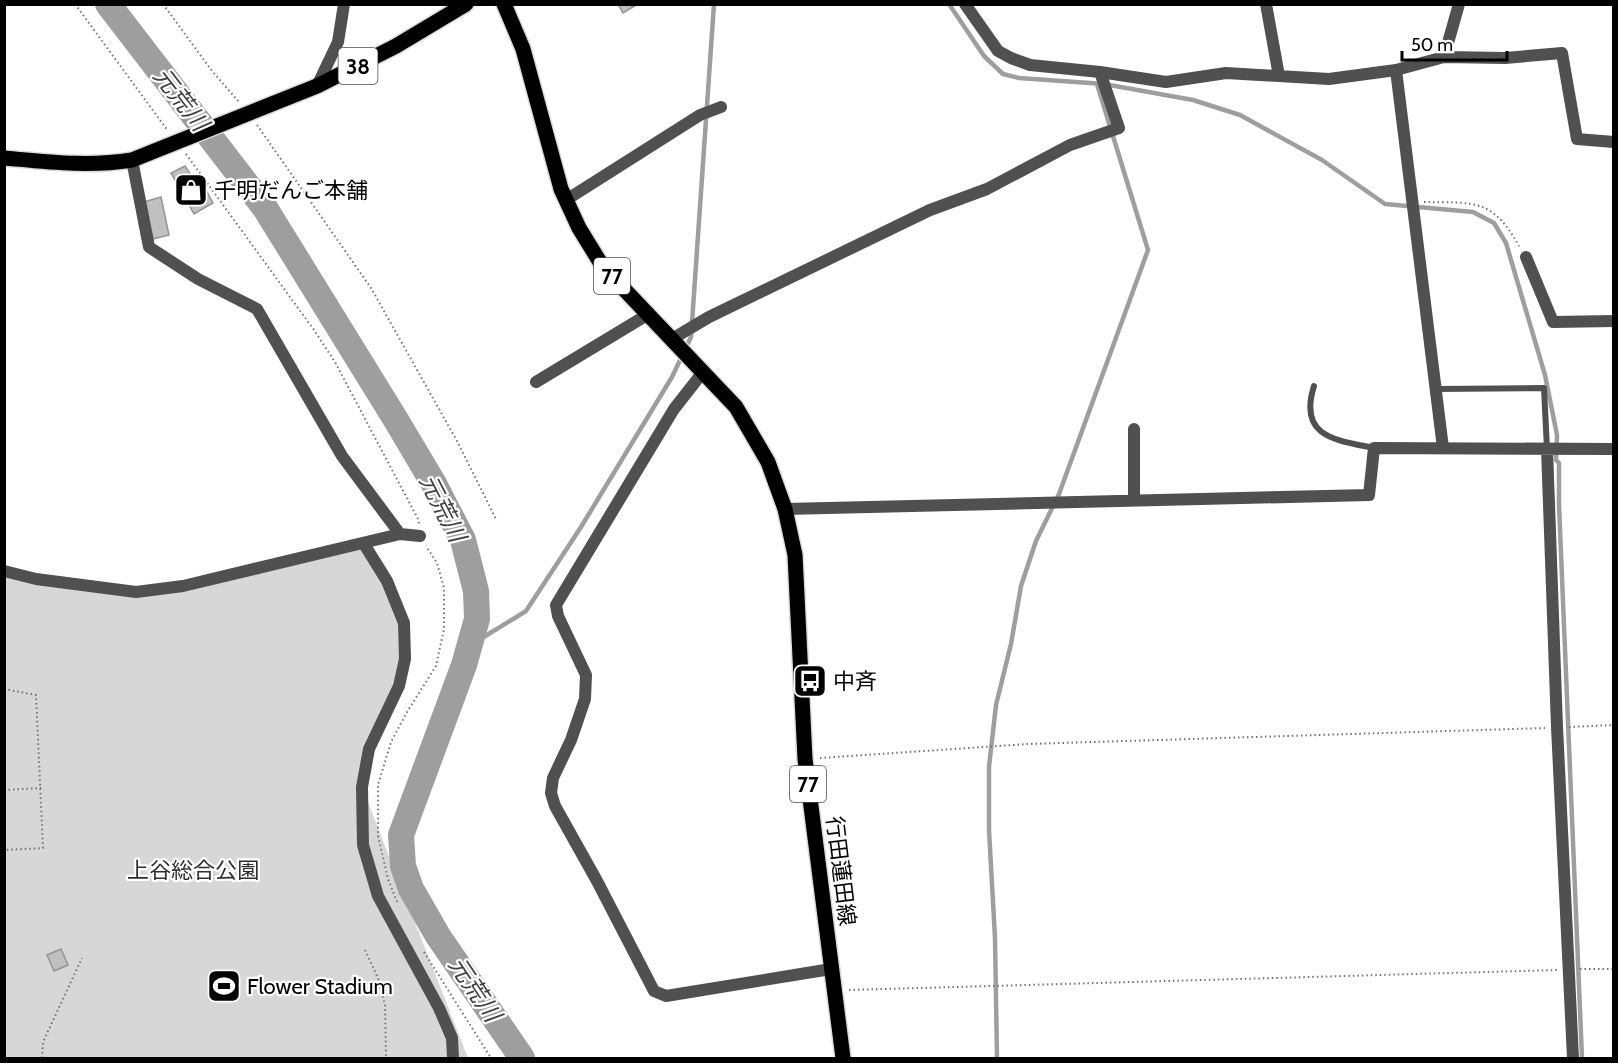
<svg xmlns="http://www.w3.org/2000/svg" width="1618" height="1063" font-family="Cabin,'Noto Sans JP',sans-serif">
	<rect width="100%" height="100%" fill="#fff"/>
	<path fill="#d7d7d7" d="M364 544 404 623 405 659 362 787 468 1058H5V571L93 587 183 586Z"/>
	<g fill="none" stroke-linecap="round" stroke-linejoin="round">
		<path stroke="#9e9e9e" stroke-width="4.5" d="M949 4 984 56 1003 74 1019 78 1104 84 1193 100 1240 115 1322 160 1385 204 1473 212 1494 223 1506 243 1545 375 1557 435 1556 460 1559 463V505L1582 1058
			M469 646 526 611 581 527 672 377 691 337 714 4
			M997 1058 995 938 989 830V767L996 705 1011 644 1021 586 1036 541 1059 494 1148 250 1097 84"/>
		<path stroke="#9e9e9e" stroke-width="26" d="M108 4 265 208 396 420 434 484 463 540 476 591 477 619 464 665 401 835 403 866 411 889 438 936 522 1058"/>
	</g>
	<path fill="#c0c0c0" stroke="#949494" stroke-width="1.5" d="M618 4H638L623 13Z
		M185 166 204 195 207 192 213 203 194 214 171 173Z
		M161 197 169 235 153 239 144 202Z
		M61 949 68 965 54 971 47 955Z"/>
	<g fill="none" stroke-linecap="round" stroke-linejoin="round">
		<defs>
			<path id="primary" d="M504 4 523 49 561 189 579 228 603 267 736 407 768 462 785 509 795 555 805 759 843 1058
				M4 158C48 162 89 167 132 160L317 86 396 46 466 4"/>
		</defs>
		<use href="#primary" stroke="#dbdbdb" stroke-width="18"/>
		<path stroke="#727272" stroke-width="2" stroke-dasharray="1.5 3" stroke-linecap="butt" d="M75 4 168 131
			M163 4 212 71 239 102
			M257 125 371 288 457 441 496 519
			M186 154 314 330 335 362 418 519 419 524
			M1424 202C1475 203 1492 198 1519 246
			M4 689 36 695 43 848 4 850
			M1569 727 1614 725
			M820 758 1028 744 1545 728
			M4 790 41 788
			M397 902 388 879 378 836V785L391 742 407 712 436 666 444 629V588L437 563 426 546
			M365 950 378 978 385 1005 386 1058
			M424 952 491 1058
			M1580 969H1614
			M849 990 1557 970
			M42 1058 43 1042 82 958"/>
		<path stroke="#505050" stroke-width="6" d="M1314 386C1298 437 1335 440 1374 448
			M1436 389 1544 388 1547 449"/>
		<path stroke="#505050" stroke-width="12" d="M965 4 998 51 1011 58 1030 65 1100 72 1166 82 1226 73 1329 79 1396 70 1444 57 1505 58 1562 53 1577 139 1614 142
			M1266 4 1279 76
			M1444 57 1459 4
			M1396 70 1443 448
			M317 86 338 42 344 4
			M132 160 149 247 198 279 257 309 342 456 400 534
			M566 200 700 115 721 107
			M1526 257 1553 322 1614 321
			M672 339 709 317 930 210 987 189 1070 145 1119 128 1100 72
			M703 372 674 409 556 605 558 616 586 675 585 699 571 740 553 778 551 793 555 806 597 881 654 991 666 996 831 969
			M536 382 647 315
			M1134 429V500
			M1547 449 1557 727 1573 1058
			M785 509 1369 495 1374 448 1614 449
			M364 544 387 581 404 623 405 659 399 686 369 749 362 787 363 845 378 896 439 1008 452 1038 453 1058
			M4 571 36 579 136 592 183 586 400 534 420 536"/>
		<use href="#primary" stroke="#000" stroke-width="15"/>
	</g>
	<defs>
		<symbol id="shop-square" viewBox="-11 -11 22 22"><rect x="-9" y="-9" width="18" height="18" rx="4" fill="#000" stroke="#fff"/><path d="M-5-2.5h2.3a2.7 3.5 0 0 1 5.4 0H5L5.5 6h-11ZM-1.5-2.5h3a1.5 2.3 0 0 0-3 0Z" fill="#fff"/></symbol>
		<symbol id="bus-square" viewBox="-11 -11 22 22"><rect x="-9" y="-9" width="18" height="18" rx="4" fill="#000" stroke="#fff"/><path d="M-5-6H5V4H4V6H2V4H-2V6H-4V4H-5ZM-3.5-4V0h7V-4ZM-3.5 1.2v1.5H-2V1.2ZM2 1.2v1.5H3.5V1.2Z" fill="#fff"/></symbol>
		<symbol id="stadium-square" viewBox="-11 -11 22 22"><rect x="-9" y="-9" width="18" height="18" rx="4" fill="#000" stroke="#fff"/><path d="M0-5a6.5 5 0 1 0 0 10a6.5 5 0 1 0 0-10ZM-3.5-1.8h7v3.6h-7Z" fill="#fff"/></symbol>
	</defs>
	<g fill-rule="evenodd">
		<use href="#shop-square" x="172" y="171" width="38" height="38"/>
		<use href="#bus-square" x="791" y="662" width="38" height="38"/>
		<use href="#stadium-square" x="205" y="967" width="38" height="38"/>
	</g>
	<g text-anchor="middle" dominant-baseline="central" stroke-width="4.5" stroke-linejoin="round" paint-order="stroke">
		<g fill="#fff" stroke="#4c4c4c" stroke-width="1.5">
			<rect x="338.5" y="48" width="39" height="36" rx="4.5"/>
			<rect x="594" y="258" width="36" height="36" rx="4.5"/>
			<rect x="790" y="766" width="36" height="36" rx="4.5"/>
		</g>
		<g font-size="21" font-weight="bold" fill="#000">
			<text x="358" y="66">38</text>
			<text x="612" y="276">77</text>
			<text x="808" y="784">77</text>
		</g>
		<g font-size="22" fill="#000" stroke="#fff" text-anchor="start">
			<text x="214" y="190">千明だんご本舗</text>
			<text x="833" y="681">中斉</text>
			<text x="247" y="986">Flower Stadium</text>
		</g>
		<g font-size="22" fill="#2e2e2e" stroke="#fff">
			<text x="193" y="870">上谷総合公園</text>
		</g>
		<g font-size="22" fill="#000" stroke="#fff">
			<text transform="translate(841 871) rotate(83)">行田蓮田線</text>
		</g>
		<g font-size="24" font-style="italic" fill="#3f3f3f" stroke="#fff">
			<text transform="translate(181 99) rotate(52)">元荒川</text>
			<text transform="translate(443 508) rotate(63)">元荒川</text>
			<text transform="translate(475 989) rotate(56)">元荒川</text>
		</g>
	</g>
	<rect width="1618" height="1063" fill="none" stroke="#000000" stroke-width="12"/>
	<path d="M1402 51v9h105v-9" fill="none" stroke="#000000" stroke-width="3"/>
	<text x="1411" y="51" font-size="18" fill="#000000" stroke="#ffffff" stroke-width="4.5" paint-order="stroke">50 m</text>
</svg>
